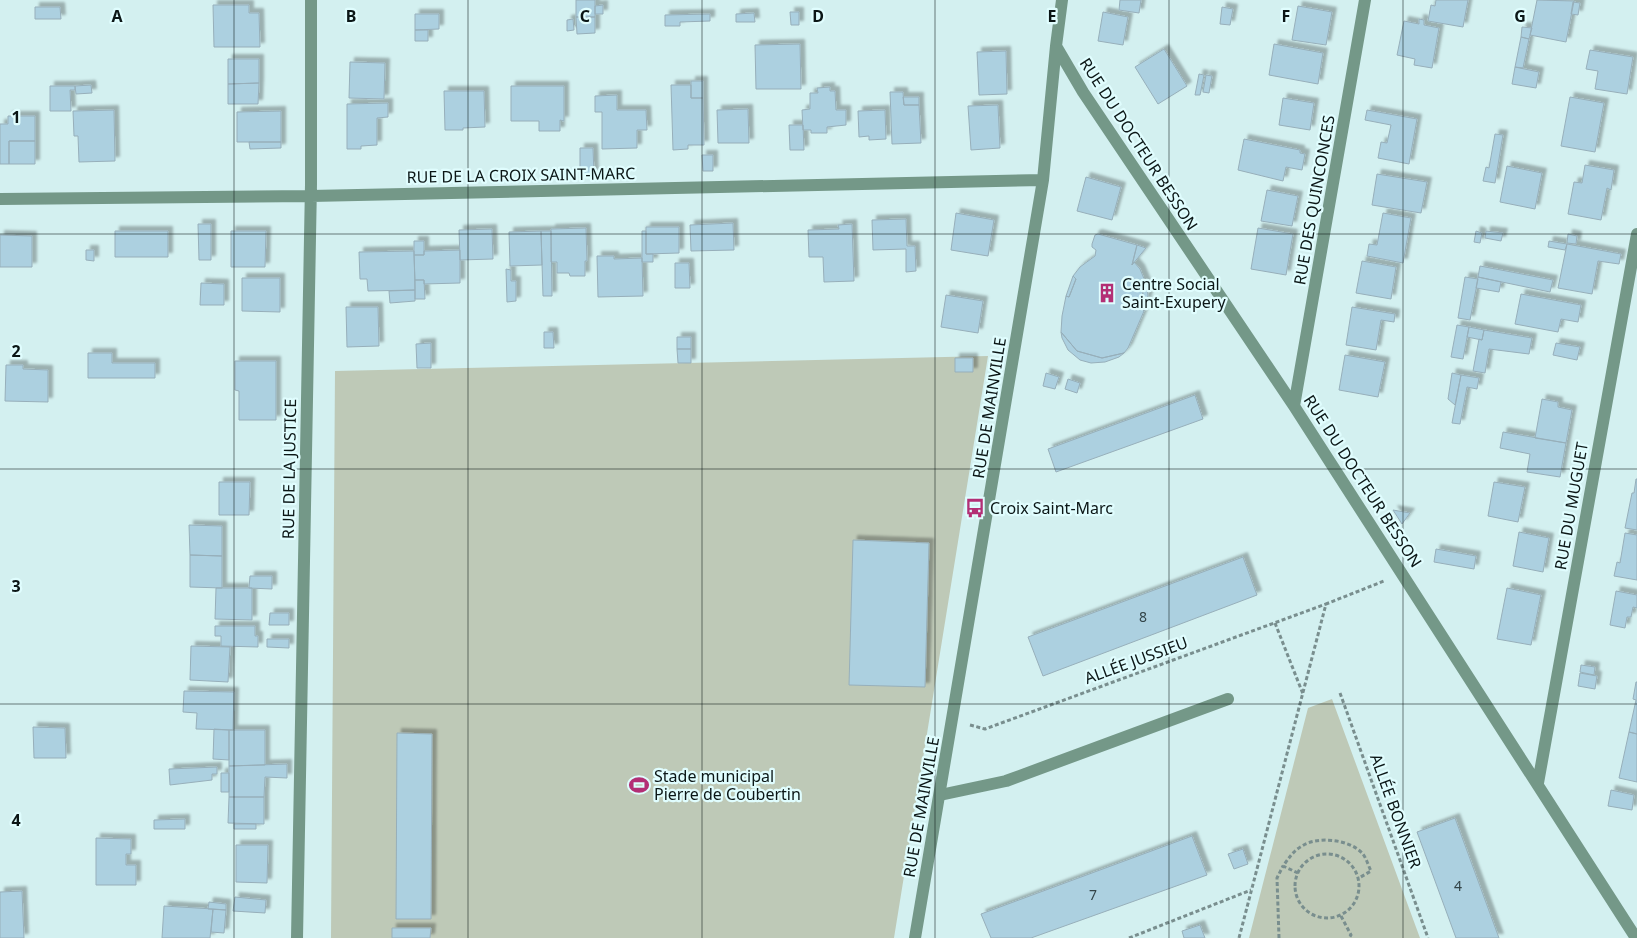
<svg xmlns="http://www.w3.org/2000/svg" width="1637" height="938" font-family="'Noto Sans',sans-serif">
	<defs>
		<filter id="shadow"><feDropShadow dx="4.5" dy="-4.5" stdDeviation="1" flood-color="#0004"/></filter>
	</defs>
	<rect width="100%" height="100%" fill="#d3f0f0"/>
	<path fill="#bec9b7" d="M988 356 894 938H331L335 371Z
		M1332 699 1420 938H1249L1308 708Z"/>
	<path fill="#acd0e0" stroke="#97afba" filter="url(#shadow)" d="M576 0H595V17H576Z
		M1120 0H1141L1139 13 1119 10Z
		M1436 0H1468L1463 27 1428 21 1431 5 1435 6Z
		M1537 0 1574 1 1566 42 1530 35Z
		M1573 2 1580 3 1578 15 1571 14Z
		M213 5H249V13H259L260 47H214Z
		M603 5V14H595V6Z
		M1298 6 1332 12 1326 45 1292 40Z
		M35 7H60L61 19H35Z
		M1222 7 1233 9 1230 25 1220 24Z
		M790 12H799V25H791Z
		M1103 12 1128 17 1123 45 1098 41Z
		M754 13 755 22H736V14Z
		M415 14H439V29L415 30Z
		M710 14V21L680 22V26H665V15Z
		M576 17H595V33L577 34Z
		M573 19 574 30 567 31V20Z
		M1419 19 1424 20V25L1439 28 1432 68 1414 65 1415 59 1397 55 1404 21 1419 24Z
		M1522 27 1532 28 1529 39 1521 37Z
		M415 30H428V41H415Z
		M1521 37 1529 39 1523 68 1515 67Z
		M800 44 801 89H756L755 45Z
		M1274 44 1323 53 1318 84 1269 75Z
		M1164 49 1187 86 1158 104 1135 67Z
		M1590 50 1633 57 1627 94 1595 89 1598 71 1586 69Z
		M1006 51 1007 94 979 95 977 52Z
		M228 59H259V83L228 84Z
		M350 62 385 63 384 99 349 98Z
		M1515 67 1539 72 1536 88 1512 84Z
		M1199 74 1204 75 1200 95H1195Z
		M1206 75 1212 76 1209 93 1203 92Z
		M691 81H703V98H691Z
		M259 83 258 104H228V84Z
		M91 85 92 93 76 94 75 86Z
		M671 85H691V98H703L704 145H688V149L673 150Z
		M50 86H75V90H70L71 111H50Z
		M511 86H564V121L560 120V131H539V121H511Z
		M830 87V91H835L836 110H846V125L827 127V133H811V130H803L802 110 810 109V93H818L817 88Z
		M444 91H484L485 127 463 128V130H445Z
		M890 92H903L904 105H919L921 143 892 144Z
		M617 95V110H646L647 130H637V148L602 149V112H595V96Z
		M903 97H919V105H904Z
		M1570 97 1604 103 1595 152 1561 146Z
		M1283 98 1314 103 1310 130 1279 125Z
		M388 103V117L377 118V145L361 146V149H347V104Z
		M998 105 1000 148 971 150 968 106Z
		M748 109 749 143H718L717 110Z
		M114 110 115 161 79 162 78 136H74L73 111Z
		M885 110 886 139 869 140V136L859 137 858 111Z
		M1367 110 1417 119 1409 164 1378 158 1381 142 1387 143 1391 125 1365 120Z
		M281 111V142H237V112Z
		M8 116H35V141H9V164H0V124H8Z
		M789 125H803L804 150H790Z
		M1495 134 1503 135 1495 183 1483 181 1486 167 1489 168Z
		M1244 139 1300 150V153L1305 154 1302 170 1286 167 1283 181 1238 170Z
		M9 141H35V164H9Z
		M249 142H281V148L250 149Z
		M580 148H593L594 174 580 175Z
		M702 155H713V171H703Z
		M1585 165 1614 170 1611 190 1607 188 1601 220 1568 214 1574 182 1582 183Z
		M1507 166 1542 173 1535 209 1500 202Z
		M1377 174 1427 182 1421 213 1372 205Z
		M1086 177 1121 187 1112 220 1077 211Z
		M1267 190 1298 196 1292 226 1261 221Z
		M956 213 994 220 988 256 951 250Z
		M1383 213 1411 218 1403 263 1367 256 1369 244 1377 245Z
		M906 219 907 246H915L916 271 906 272V249L873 250 872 220Z
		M733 223 734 250 691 251 690 225Z
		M198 224H211V260H199Z
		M852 224 854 281 824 282 823 257H809L808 230 839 229 838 225Z
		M646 227H679V253L646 254Z
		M586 228 587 261H585V276H570L569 273H557V262H551V229Z
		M1258 228 1293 234 1286 275 1251 269Z
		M492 229 493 259 460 260 459 230Z
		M115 231H168V257H115Z
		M231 231H266L265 267H231Z
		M541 231 542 265 510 266 509 232Z
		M541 231H551L552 296H543Z
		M642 231H646V254H653V262H642Z
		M1476 231 1482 233 1480 243 1474 242Z
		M1486 231 1503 233 1501 241 1485 238Z
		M1098 234 1137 245 1132 265 1134 262 1140 269 1147 286 1144 285 1141 305 1144 311 1128 348 1124 353 1102 358 1077 351 1061 332 1062 316 1066 296 1069 297 1076 279 1073 276 1080 267 1095 256 1096 250 1092 247V244L1095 235Z
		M1568 234 1577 236 1576 244 1567 243Z
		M0 235 32 236V267H0Z
		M414 241H424V255H414Z
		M1549 241 1567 244 1565 250 1548 247Z
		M1567 244 1621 254 1619 264 1598 261 1592 294 1558 288Z
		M1137 245 1146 248 1132 265Z
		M86 250H94V261L86 260Z
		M460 250V283L424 284V280H415L414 255H424V251Z
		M414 251 415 290 368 291 367 279H360L359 252Z
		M597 256H614V259L642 258 643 296 598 297Z
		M1362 261 1396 267 1391 299 1356 293Z
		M675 263H689L690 288H675Z
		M1480 266 1553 280 1550 292 1478 277Z
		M506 269 511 270V281H516V301L507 302Z
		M1073 276 1076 279 1069 297 1066 296Z
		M1465 277 1478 279 1470 320 1458 318Z
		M1478 277 1501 282 1499 292 1476 288Z
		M242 278H280V312L242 311Z
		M415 280H424L425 299H415Z
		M201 283 224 284V305H200Z
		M1144 285 1147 286 1148 296 1144 311 1141 305Z
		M415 290V301L390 303 389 291Z
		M1521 294 1581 305 1578 322 1561 319 1558 332 1515 324Z
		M946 295 983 301 978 333 941 327Z
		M346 307H378L379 346 347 347Z
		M1352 307 1395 314 1394 322 1381 320 1376 350 1346 345Z
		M1457 325 1469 327 1463 359 1451 357Z
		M1469 327 1484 330 1482 340 1467 337Z
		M1484 330 1532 338 1529 354 1489 349 1485 373 1473 371 1479 339 1482 340Z
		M544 332H553L554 348H544Z
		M1061 332 1077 351 1102 358 1124 353 1119 357 1105 362 1091 363 1080 360 1068 350 1062 338Z
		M677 337H691V349H677Z
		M431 343V368H417L416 344Z
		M1556 343 1580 347 1577 360 1553 355Z
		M677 349H691V363H678Z
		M88 353H112V363H155V378H88Z
		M1345 355 1385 362 1378 397 1339 390Z
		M955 358H973V372H955Z
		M235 361H276V420H239V391L235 390Z
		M6 365H23V369L48 370V402L5 401Z
		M1046 373 1059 377 1055 389 1043 386Z
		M1452 373 1461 375 1455 405 1448 399Z
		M1461 375 1479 378 1477 389 1467 387 1460 424 1452 423Z
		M1068 379 1080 383 1077 393 1065 389Z
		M1195 395 1203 419 1056 472 1048 449Z
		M1542 399 1558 402V407L1572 410 1566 443 1535 438Z
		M1503 432 1566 443 1560 477 1527 472 1530 454 1500 448Z
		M1636 479H1637V530L1625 528 1632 493H1634Z
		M219 482H250L249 515H219Z
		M1494 482 1525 487 1518 522 1488 516Z
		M1393 510 1410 513 1402 524Z
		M189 525 222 526V556L190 555Z
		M1519 532 1549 538 1543 572 1513 566Z
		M1625 533 1637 535V580L1614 576 1617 562 1620 563Z
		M853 540 929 543 925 687 849 685Z
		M1436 549 1476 556 1474 569 1434 562Z
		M190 555 222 556V588L190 587Z
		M1243 557 1257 595 1043 676 1028 637Z
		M250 576H272V589L249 588Z
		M216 588H252V620L215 619Z
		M1507 588 1541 595 1531 645 1497 639Z
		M1616 591 1637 595V608L1633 607 1631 617H1627L1625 628 1610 625Z
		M270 613H289V625H269Z
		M215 626H255V636H258V647L221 646V636H215Z
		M267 639H289V648L267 647Z
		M191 646 230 647 228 682 190 680Z
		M1581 665 1595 667 1594 675 1580 672Z
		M1580 673 1597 676 1595 689 1578 686Z
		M1636 682H1637V734L1629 732 1636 700 1633 699Z
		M184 691 234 692 233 730 196 729 197 713 183 712Z
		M33 727 65 728 66 758H34Z
		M214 729 229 730V760L213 759Z
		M229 730H265V765L229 766Z
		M1629 732 1637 734V782L1619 778Z
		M397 733 432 734 431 919H396Z
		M287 764V778L265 777 264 797H229V766Z
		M217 767V774H212V780L170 785 169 769Z
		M221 773H229V792H221Z
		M1611 790 1634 795 1632 810 1608 806Z
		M229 797H264V824L228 823Z
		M1455 818 1499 938H1456L1417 832Z
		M185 819V829H154V820Z
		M234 824H256V829H234Z
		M1192 836 1207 875 1031 938H991L981 914Z
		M96 838 131 839V854H126V865H136V885H96Z
		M236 845H268L267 883 236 882Z
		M1243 849 1248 864 1234 869 1228 854Z
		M22 891 24 938H0V892Z
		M235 897 266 900 265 913 233 911Z
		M209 902 226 904V910L208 909Z
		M164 906 213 909 210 938H162Z
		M213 909 226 910 224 933 211 932Z
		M1200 925 1205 938H1184L1182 931Z
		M392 928H431L430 938H392Z"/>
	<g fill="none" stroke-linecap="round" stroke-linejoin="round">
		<path stroke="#798e8e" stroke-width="3" stroke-dasharray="4 2.5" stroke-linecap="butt" d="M1275 623 1303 694
			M1340 693 1428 938
			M970 725 985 729 1326 604
			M1295 886a32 32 0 1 1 64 0a32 32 0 1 1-64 0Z
			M1298 873 1283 866C1289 858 1293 851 1302 846 1317 836 1349 839 1362 853 1366 857 1368 865 1371 871L1359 878
			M1341 916 1351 935 1349 938
			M1129 938 1251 890
			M1239 938 1326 604 1384 581
			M1279 938 1277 878 1283 866"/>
		<path stroke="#749888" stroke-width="12" d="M940 795 1006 781 1228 699"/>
		<path stroke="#749888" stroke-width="12" d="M1056 46 1083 92 1294 406 1636 938
			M0 199 311 196 1043 180
			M1294 406 1365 0
			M1538 783 1637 234
			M297 938 311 184V0
			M915 938 1043 180 1056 46 1062 0"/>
	</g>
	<path fill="none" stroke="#0b1616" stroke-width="1" stroke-opacity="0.55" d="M234 0V938M468 0V938M702 0V938M935 0V938M1169 0V938M1403 0V938M0 234H1637M0 469H1637M0 704H1637"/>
	<defs>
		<symbol id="building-bare" viewBox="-9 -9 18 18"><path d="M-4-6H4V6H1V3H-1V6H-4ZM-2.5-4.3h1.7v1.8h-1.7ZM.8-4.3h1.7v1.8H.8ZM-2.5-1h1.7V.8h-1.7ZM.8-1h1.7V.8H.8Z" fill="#b32f75" stroke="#e0fdfe" stroke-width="2.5" paint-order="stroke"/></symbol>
		<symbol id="bus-bare" viewBox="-9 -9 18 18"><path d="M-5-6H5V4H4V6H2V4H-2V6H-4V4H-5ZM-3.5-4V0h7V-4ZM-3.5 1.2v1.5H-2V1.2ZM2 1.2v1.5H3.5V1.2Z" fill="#b32f75" stroke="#e0fdfe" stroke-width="2.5" paint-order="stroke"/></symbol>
		<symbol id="stadium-bare" viewBox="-9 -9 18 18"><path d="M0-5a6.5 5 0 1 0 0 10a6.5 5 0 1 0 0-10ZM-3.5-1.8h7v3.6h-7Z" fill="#b32f75" stroke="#e0fdfe" stroke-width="2.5" paint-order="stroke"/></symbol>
	</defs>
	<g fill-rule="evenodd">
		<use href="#building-bare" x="1093" y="279" width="28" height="28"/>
		<use href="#bus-bare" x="961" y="494" width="28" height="28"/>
		<use href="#stadium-bare" x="625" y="771" width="28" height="28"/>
	</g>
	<g text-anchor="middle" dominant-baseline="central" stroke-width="4.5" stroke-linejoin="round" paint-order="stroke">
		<g font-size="14" fill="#334448">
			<text x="1143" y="616">8</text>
			<text x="1458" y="885">4</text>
			<text x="1093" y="894">7</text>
		</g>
		<g font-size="16" fill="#0b1616" stroke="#e0fdfe">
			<text transform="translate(1139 144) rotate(57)">RUE DU DOCTEUR BESSON</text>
			<text transform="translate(521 175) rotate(-1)">RUE DE LA CROIX SAINT-MARC</text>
			<text transform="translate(1314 200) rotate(-80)">RUE DES QUINCONCES</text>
			<text transform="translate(989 408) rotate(-81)">RUE DE MAINVILLE</text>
			<text transform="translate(289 469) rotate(-89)">RUE DE LA JUSTICE</text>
			<text transform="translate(1363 481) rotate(57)">RUE DU DOCTEUR BESSON</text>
			<text transform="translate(1571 506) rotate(-80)">RUE DU MUGUET</text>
			<text transform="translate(1136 660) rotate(-20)">ALLÉE JUSSIEU</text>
			<text transform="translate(921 807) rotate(-80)">RUE DE MAINVILLE</text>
			<text transform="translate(1396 811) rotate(70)">ALLÉE BONNIER</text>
		</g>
		<g font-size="16" fill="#0b1616" stroke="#e0fdfe" text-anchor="start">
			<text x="1122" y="284">Centre Social<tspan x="1122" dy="18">Saint-Exupery</tspan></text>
			<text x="990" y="508">Croix Saint-Marc</text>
			<text x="654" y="776">Stade municipal<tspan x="654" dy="18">Pierre de Coubertin</tspan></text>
		</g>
	</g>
	<g font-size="16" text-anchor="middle" font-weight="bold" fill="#0b1616" stroke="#e0fdfe" stroke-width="4.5" stroke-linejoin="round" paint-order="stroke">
		<text x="117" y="22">A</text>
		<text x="351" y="22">B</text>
		<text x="585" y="22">C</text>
		<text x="818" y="22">D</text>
		<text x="1052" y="22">E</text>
		<text x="1286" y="22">F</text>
		<text x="1520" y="22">G</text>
		<text x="16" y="123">1</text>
		<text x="16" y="357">2</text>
		<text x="16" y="592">3</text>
		<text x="16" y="826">4</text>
	</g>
</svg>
